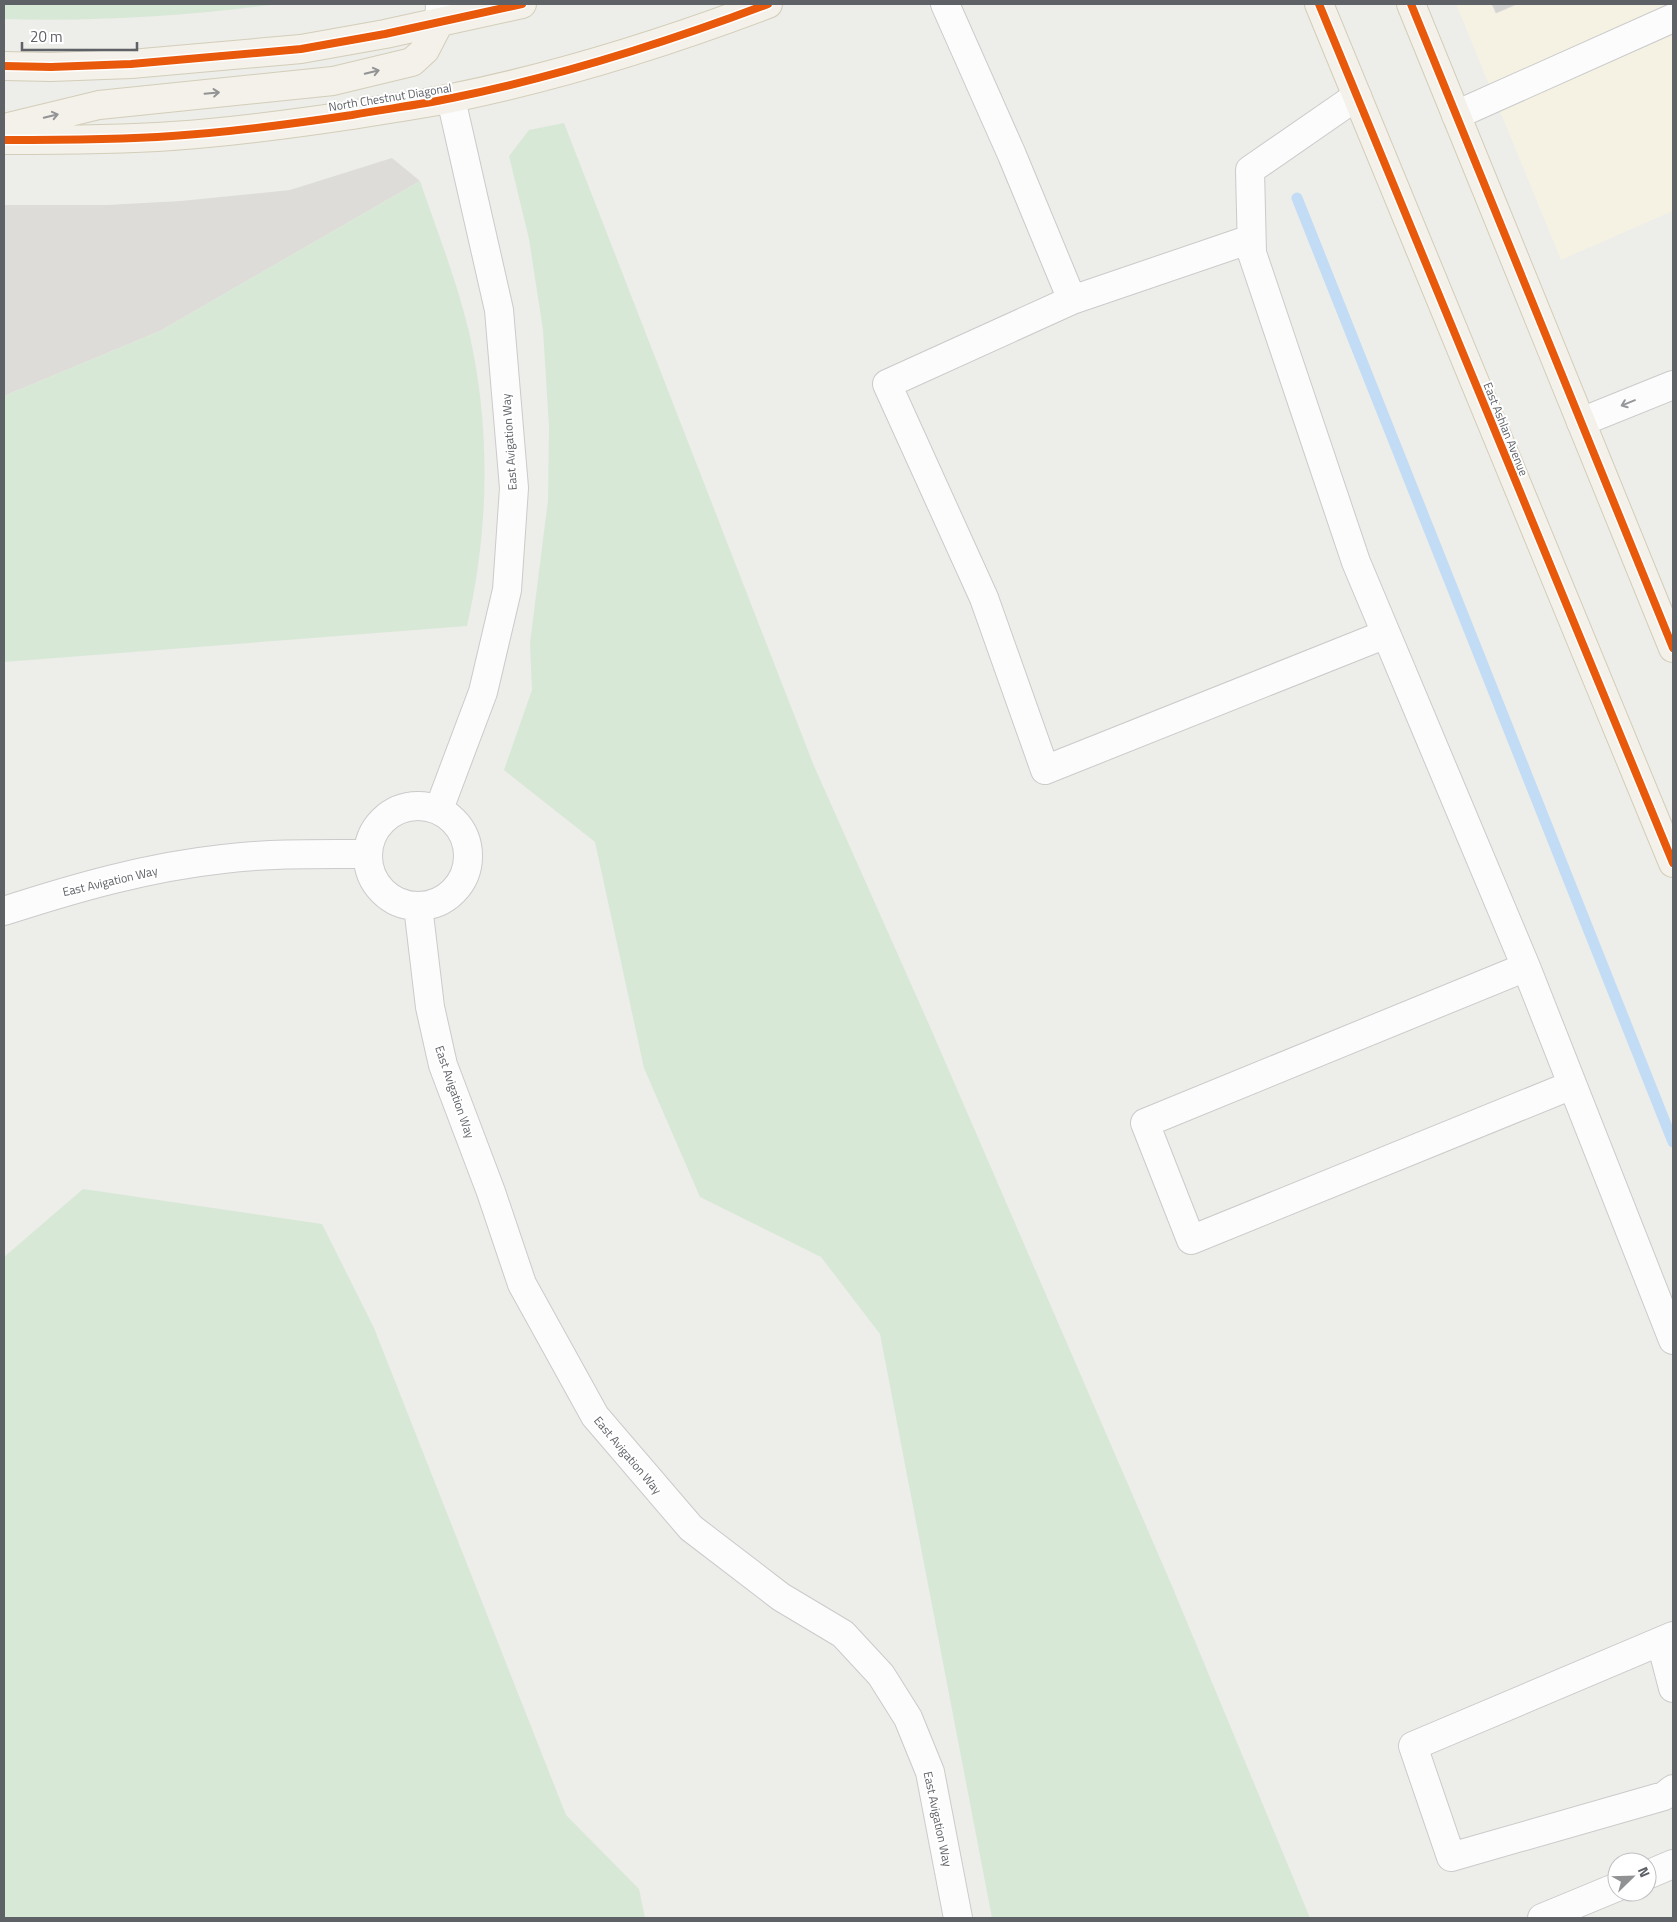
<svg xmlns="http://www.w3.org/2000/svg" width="1677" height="1922" font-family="'Titillium Web',sans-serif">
	<rect width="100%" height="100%" fill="#edede9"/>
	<path fill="#f5f2e4" d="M1456 4H1673V211L1561 260Z"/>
	<path fill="#dddcd9" d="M392 158 420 181 160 331 4 396V205H107L181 201 290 190Z"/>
	<path fill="#d8e8d6" d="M4 4H278C187 16 95 22 4 19Z
		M564 123 814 766 931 1029 1172 1586 1310 1918H992L880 1334 821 1257 700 1197 644 1068 595 842 504 770 532 690 530 643 548 500 549 427 543 330 529 239 509 156 529 130Z
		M420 181C437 231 457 281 469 332 491 429 489 529 467 626L4 662V396L160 331Z
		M83 1189 322 1224 374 1328 566 1815 639 1889 645 1918H4V1257Z"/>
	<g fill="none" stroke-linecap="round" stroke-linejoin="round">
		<path stroke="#c1dcf4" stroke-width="11" d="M1297 198 1673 1142"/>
	</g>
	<path fill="#d4d4d2" stroke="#dcdcd8" d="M1492 4H1517L1496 13Z"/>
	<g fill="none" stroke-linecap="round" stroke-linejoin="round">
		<defs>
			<path id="minor" d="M945 4 1012 155 1072 300 1251 239
				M439 23 440 4
				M1357 96 1250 170 1252 253 1356 562 1526 967 1673 1340
				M1456 115 1673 18
				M1072 300 887 384 984 598 1045 770 1386 634
				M1581 422 1673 385
				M368 856a50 50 0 1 1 100 0a50 50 0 1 1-100 0Z
				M439 809 483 692 507 590 514 488 499 310 451 99
				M418 906 430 1007 443 1065 491 1192 522 1284 595 1416 691 1528 781 1597 843 1634 881 1675 908 1718 930 1772 958 1918
				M4 911C75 888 148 867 223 859 271 853 319 854 367 854
				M1526 967 1145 1123 1191 1240 1572 1085
				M1673 1636 1413 1746 1451 1857 1664 1796 1673 1789
				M1661 1642 1673 1688
				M1647 1875 1673 1864
				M1542 1918 1617 1887"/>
			<path id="major" d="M1319 4 1673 863
				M1411 4 1673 648
				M4 66 51 67 131 64 301 49 385 34 522 4
				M4 128 99 105 333 81 412 62 425 50 439 23
				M4 140C60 140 116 140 172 136 232 132 292 124 352 115 385 109 419 105 452 98 560 76 665 43 768 4"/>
		</defs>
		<use href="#minor" stroke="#cacbca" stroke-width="30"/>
		<use href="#major" stroke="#d3cdb9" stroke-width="30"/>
		<use href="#minor" stroke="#fcfcfc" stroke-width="28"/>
		<use href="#major" stroke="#f3f1e9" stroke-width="28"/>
		<defs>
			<path id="cycleway" d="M1319 4 1673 863
				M1411 4 1673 648
				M4 66 51 67 131 64 301 49 385 34 522 4
				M4 140C60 140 116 140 172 136 232 132 292 124 352 115 385 109 419 105 452 98 560 76 665 43 768 4"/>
		</defs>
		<use href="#cycleway" stroke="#fff" stroke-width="11"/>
		<use href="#cycleway" stroke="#e8590c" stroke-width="8"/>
	</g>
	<defs><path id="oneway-shaft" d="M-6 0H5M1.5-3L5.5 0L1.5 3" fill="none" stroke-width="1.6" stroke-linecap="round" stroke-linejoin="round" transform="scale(1.25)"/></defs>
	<g stroke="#929394">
		<use href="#oneway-shaft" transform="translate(372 72) rotate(-14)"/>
		<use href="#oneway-shaft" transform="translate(212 93) rotate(-5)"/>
		<use href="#oneway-shaft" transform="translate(51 116) rotate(-14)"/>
	</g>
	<use stroke="#95979a" href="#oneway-shaft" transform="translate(1628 403) rotate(158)"/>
	<g text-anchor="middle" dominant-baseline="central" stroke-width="4" stroke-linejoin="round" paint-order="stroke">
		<g font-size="12" fill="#5e6166" stroke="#fff">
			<text transform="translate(390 97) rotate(-9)">North Chestnut Diagonal</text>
			<text transform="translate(1506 429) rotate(68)">East Ashlan Avenue</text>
			<text transform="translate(509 442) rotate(-94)">East Avigation Way</text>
			<text transform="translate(110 881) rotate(-13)">East Avigation Way</text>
			<text transform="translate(455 1092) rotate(71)">East Avigation Way</text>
			<text transform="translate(628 1455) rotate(50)">East Avigation Way</text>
			<text transform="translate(938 1819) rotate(78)">East Avigation Way</text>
		</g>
	</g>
	<rect width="1677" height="1922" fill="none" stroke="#5e6166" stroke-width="10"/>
	<g transform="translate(1632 1877) rotate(67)"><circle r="24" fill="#ffffff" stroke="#bfc0c2"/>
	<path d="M0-4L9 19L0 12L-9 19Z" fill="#909294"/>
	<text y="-8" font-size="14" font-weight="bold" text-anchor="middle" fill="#5e6166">N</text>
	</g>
	<path d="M22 42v8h115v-8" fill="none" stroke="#5e6166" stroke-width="2.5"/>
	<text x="30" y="42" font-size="15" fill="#5e6166" stroke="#ffffff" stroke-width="4" paint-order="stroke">20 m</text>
</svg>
